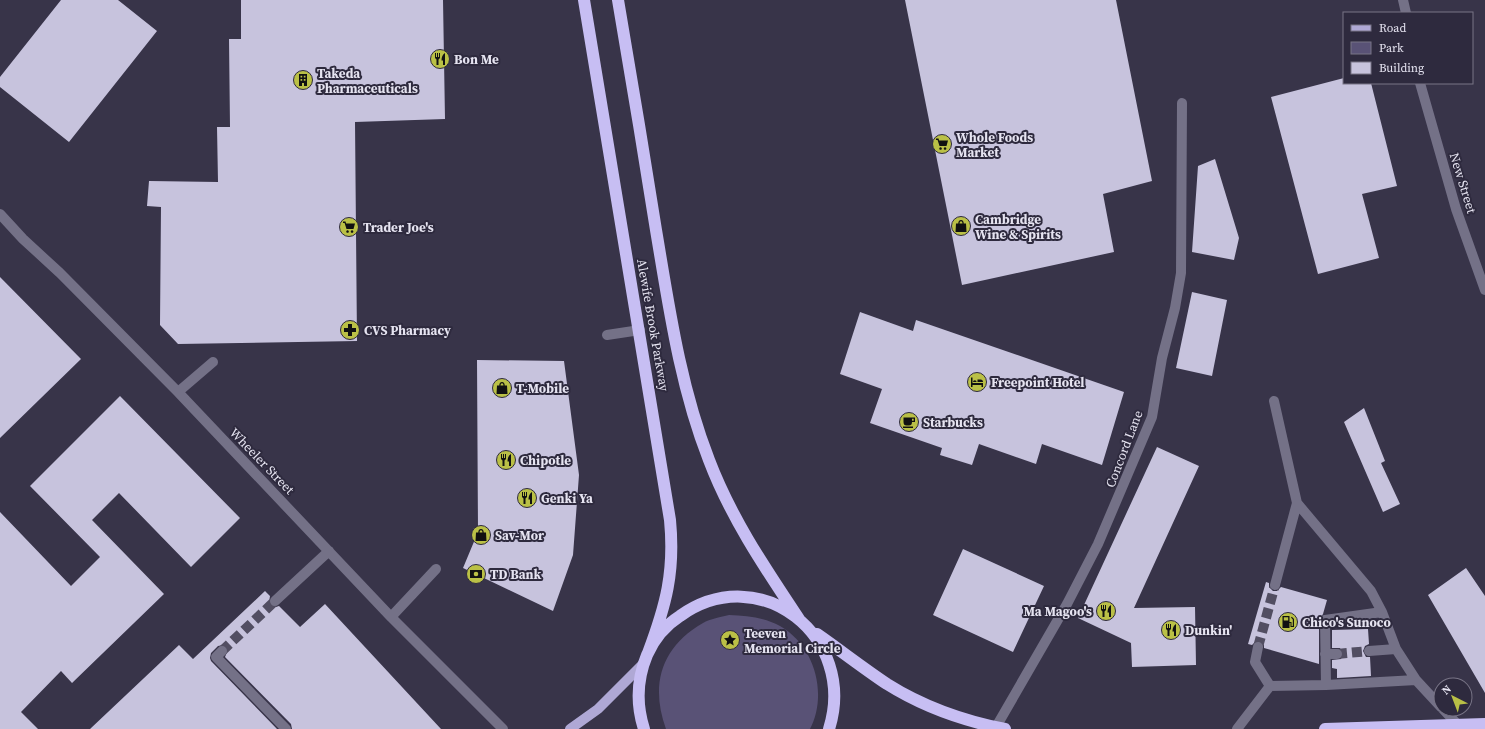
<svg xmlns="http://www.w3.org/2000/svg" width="1485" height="729" font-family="'Source Serif 4',serif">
	<rect width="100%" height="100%" fill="#383449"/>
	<path fill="#595276" d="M729 615C747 616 764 617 780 626 815 646 828 694 810 729H666C650 685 661 647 703 623 710 619 721 617 729 615Z"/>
	<path fill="#c7c3dd" d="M61 0H118L157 31 69 142 0 87V77Z
		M241 0H443L445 119 355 122 357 341 178 344 160 325 161 207 147 206 149 181 218 182 217 127H230L229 39H241Z
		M905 0H1116L1152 181 1103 194 1114 252 962 285Z
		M1344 78V83H1371L1397 186 1362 194 1379 258 1318 274 1271 97Z
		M1215 159 1239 238 1234 260 1192 252 1198 166Z
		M0 277 81 359 0 438Z
		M1192 292 1227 300 1212 376 1176 368Z
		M860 312 913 331 916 320 1124 392 1102 465 1042 444 1036 464 979 444 972 465 940 455 942 448 870 423 882 389 840 374Z
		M477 360 564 361 579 475 573 555 553 611 463 568 478 532Z
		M120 396 240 518 191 567 119 493 92 520 164 594 72 683 61 671 21 712 38 729H0V512L71 586 100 557 30 486Z
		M1364 408 1385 461 1381 463 1400 504 1383 512 1344 422Z
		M1157 447 1199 466 1134 608 1195 607 1196 665 1132 667 1131 643 1078 618Z
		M963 549 1044 586 1013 652 933 615Z
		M1466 568 1485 596V693L1428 595Z
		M1266 582 1269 583V587L1273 591H1277L1281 587 1327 600 1323 614 1319 620V664L1264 648V645L1260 641H1256L1252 645 1248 644Z
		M265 591 270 596 269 602 271 606 276 607 279 606 300 627 325 604 441 729H292L291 724 225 657 228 650 223 645 218 646 211 653 210 658 211 661 277 729H90L179 645 193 659Z
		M1368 629 1369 644 1365 646 1363 651 1366 657H1370L1371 676 1337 678V669L1332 668V660L1341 659 1343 654 1340 648H1332V630Z"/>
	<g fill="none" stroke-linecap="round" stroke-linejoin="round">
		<path stroke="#524e62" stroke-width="10" stroke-dasharray="10 5" stroke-linecap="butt" d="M1258 647 1275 585
			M222 651 275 601
			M1337 654 1369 651"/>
		<path stroke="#747187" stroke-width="10" d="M1403 0 1406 13
			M1420 83 1456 209 1485 290
			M0 214 23 239 60 273 178 392 391 617 503 729
			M607 335 640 330
			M178 392 213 362
			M1274 401 1297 503 1371 591 1382 612 1396 649 1416 680 1441 707
			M1275 585 1297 503
			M275 601 329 551
			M391 617 436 569
			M1258 647 1255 662 1270 686
			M222 651 216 657 286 729
			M1369 651 1396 649
			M1325 654H1337
			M1326 685 1416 680
			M1443 709 1458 725
			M996 727 1067 604 1098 544 1152 417 1162 358 1175 308 1181 273 1182 103
			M1237 729 1270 686 1326 685 1325 620 1382 612"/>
		<path stroke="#afa8d5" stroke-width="10" d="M570 729 598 709 644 663"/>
		<path stroke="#c7bef3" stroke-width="12" d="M584 0 670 520C675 572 666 605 648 653
			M618 0C631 77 644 153 656 230 669 307 680 386 709 460 731 518 765 568 799 619
			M817 634C840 650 863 668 887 684 922 706 964 721 1005 729
			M644 729C636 704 637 679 647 655 654 639 666 625 680 616 760 559 858 637 829 729
			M1325 729 1485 724"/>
	</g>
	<defs>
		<symbol id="restaurant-disc" viewBox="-11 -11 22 22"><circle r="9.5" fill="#bac046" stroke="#2e2a3e"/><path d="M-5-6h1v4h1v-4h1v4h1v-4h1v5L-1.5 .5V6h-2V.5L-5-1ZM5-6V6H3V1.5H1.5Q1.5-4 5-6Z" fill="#111"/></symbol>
		<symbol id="building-disc" viewBox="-11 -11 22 22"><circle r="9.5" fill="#bac046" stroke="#2e2a3e"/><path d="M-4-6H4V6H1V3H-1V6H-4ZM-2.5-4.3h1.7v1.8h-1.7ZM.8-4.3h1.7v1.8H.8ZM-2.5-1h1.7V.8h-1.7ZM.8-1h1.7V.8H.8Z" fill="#111"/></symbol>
		<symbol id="supermarket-disc" viewBox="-11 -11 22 22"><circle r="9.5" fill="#bac046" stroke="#2e2a3e"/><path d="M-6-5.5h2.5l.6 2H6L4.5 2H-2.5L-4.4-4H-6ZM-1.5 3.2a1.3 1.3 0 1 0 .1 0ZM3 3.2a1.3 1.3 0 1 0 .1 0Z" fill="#111"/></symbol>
		<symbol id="shop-disc" viewBox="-11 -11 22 22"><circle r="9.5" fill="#bac046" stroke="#2e2a3e"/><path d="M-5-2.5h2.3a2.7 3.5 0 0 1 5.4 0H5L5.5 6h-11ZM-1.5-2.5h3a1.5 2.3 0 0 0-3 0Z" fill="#111"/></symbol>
		<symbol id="pharmacy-disc" viewBox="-11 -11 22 22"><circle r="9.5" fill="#bac046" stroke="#2e2a3e"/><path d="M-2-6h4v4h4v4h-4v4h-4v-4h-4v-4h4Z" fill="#111"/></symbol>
		<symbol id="hotel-disc" viewBox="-11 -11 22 22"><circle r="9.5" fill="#bac046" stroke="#2e2a3e"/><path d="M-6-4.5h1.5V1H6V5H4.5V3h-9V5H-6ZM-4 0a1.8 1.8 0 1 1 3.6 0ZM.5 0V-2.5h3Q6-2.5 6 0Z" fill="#111"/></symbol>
		<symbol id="cafe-disc" viewBox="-11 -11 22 22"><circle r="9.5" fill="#bac046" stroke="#2e2a3e"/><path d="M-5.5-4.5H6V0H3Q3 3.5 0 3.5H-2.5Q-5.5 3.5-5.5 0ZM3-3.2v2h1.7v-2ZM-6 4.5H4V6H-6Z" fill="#111"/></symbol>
		<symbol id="bank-disc" viewBox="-11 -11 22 22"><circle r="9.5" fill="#bac046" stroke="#2e2a3e"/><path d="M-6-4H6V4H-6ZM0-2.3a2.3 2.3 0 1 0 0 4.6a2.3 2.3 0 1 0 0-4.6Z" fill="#111"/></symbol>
		<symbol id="fuel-disc" viewBox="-11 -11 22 22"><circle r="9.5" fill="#bac046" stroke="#2e2a3e"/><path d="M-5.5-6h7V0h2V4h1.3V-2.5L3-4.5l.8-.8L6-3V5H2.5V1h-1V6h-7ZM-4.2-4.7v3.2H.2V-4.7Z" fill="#111"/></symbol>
		<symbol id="sight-disc" viewBox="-11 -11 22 22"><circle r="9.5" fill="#bac046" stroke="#2e2a3e"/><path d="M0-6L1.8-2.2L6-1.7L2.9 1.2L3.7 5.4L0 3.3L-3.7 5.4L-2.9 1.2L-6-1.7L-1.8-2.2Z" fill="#111"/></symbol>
	</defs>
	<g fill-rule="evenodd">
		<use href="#restaurant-disc" x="429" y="48" width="22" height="22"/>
		<use href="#building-disc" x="292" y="69" width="22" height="22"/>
		<use href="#supermarket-disc" x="931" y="133" width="22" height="22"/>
		<use href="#shop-disc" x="950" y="215" width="22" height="22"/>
		<use href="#supermarket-disc" x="338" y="216" width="22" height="22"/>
		<use href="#pharmacy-disc" x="339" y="319" width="22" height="22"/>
		<use href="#hotel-disc" x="966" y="371" width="22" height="22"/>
		<use href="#shop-disc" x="491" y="377" width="22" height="22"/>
		<use href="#cafe-disc" x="898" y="411" width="22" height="22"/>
		<use href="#restaurant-disc" x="495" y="449" width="22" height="22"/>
		<use href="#restaurant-disc" x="516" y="487" width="22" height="22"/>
		<use href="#shop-disc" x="470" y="524" width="22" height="22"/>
		<use href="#bank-disc" x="465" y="563" width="22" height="22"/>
		<use href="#restaurant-disc" x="1095" y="600" width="22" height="22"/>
		<use href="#fuel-disc" x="1277" y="611" width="22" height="22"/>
		<use href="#restaurant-disc" x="1160" y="619" width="22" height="22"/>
		<use href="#sight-disc" x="719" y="629" width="22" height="22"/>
	</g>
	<g text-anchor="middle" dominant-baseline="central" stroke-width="4" stroke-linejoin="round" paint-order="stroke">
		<g font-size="13" font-weight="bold" fill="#e6e4f1" stroke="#2e2a3e" text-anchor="start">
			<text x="454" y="59">Bon Me</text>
			<text x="317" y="73">Takeda<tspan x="317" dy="15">Pharmaceuticals</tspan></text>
			<text x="956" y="137">Whole Foods<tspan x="956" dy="15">Market</tspan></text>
			<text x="975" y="219">Cambridge<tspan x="975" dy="15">Wine &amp; Spirits</tspan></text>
			<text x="363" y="227">Trader Joe's</text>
			<text x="364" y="330">CVS Pharmacy</text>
			<text x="991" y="382">Freepoint Hotel</text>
			<text x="516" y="388">T-Mobile</text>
			<text x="923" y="422">Starbucks</text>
			<text x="520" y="460">Chipotle</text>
			<text x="541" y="498">Genki Ya</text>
			<text x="495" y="535">Sav-Mor</text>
			<text x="490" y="574">TD Bank</text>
			<text x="1092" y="611" text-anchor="end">Ma Magoo's</text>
			<text x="1302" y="622">Chico's Sunoco</text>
			<text x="1185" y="630">Dunkin'</text>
			<text x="744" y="633">Teeven<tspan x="744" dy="15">Memorial Circle</tspan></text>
		</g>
		<g font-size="13" fill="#e6e4f1" stroke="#2e2a3e">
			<text transform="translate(1463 183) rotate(73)">New Street</text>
			<text transform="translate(653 325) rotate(80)">Alewife Brook Parkway</text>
			<text transform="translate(1124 449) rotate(-69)">Concord Lane</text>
			<text transform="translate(262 461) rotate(46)">Wheeler Street</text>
		</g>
	</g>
	<rect x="1343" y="12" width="130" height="72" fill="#2e2a3e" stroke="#787486"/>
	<rect x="1351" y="25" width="20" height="6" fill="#afa8d5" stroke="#787486"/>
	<text x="1379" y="32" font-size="12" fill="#e6e4f1">Road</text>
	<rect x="1351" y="42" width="20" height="12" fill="#595276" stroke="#787486"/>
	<text x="1379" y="52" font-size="12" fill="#e6e4f1">Park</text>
	<rect x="1351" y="62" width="20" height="12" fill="#c7c3dd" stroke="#787486"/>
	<text x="1379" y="72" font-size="12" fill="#e6e4f1">Building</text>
	<g transform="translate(1453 697) rotate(318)"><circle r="19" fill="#2e2a3e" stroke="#787486"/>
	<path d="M0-3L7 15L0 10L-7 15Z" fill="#bac046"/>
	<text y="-6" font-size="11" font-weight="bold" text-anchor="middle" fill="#e6e4f1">N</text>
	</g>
</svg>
